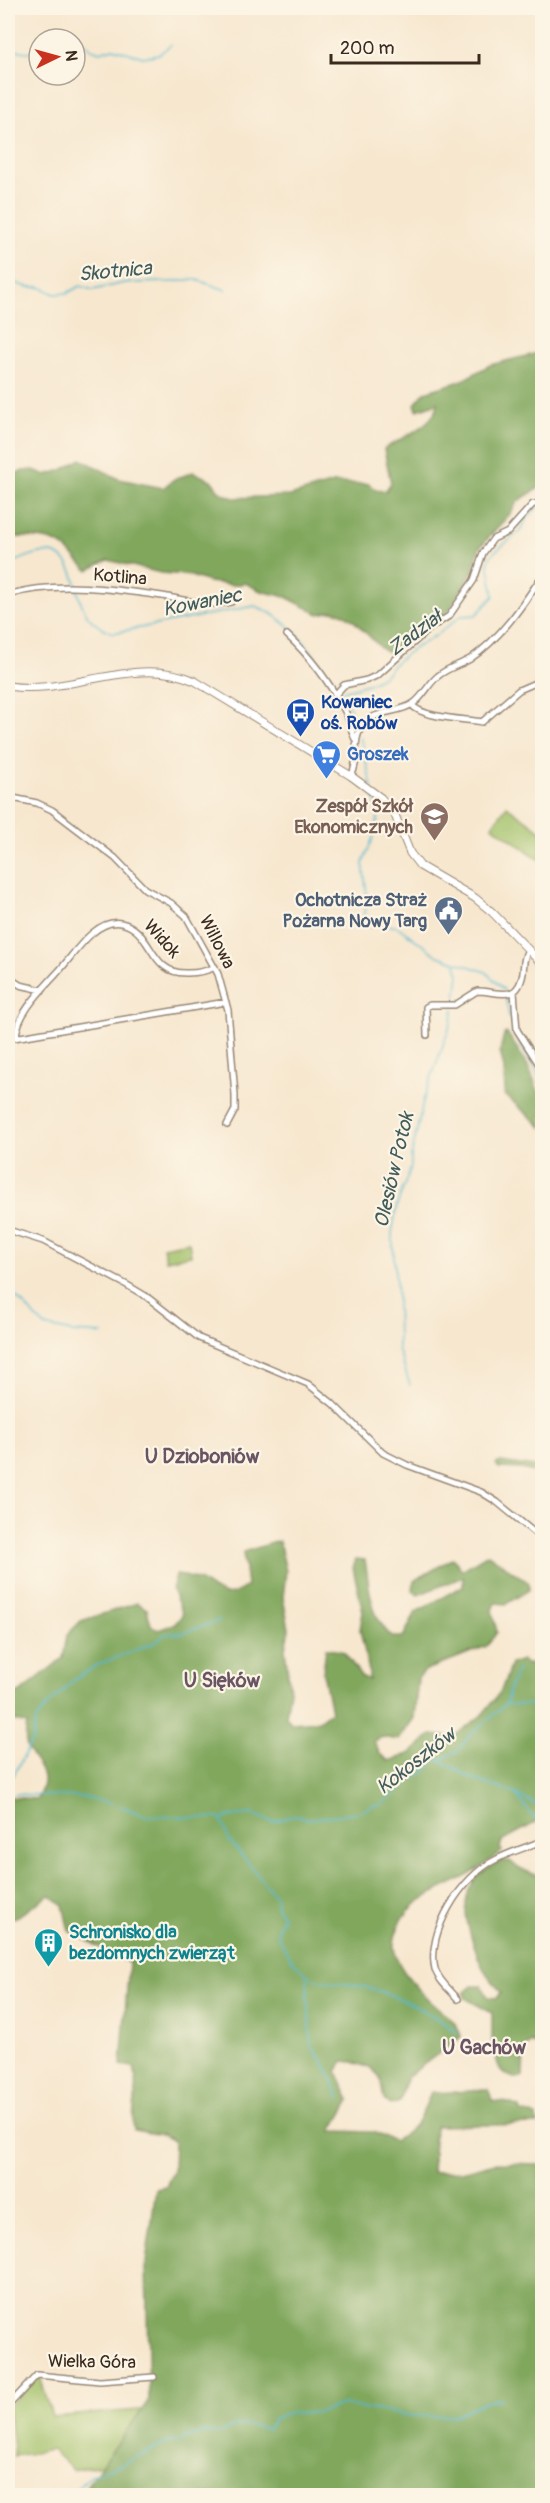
<svg xmlns="http://www.w3.org/2000/svg" width="550" height="2503" font-family="Pangolin,sans-serif">
	<rect width="100%" height="100%" fill="#fcf5e5"/>
	<filter id="ink" filterUnits="userSpaceOnUse"><feTurbulence type="fractalNoise" baseFrequency=".0167" numOctaves="2"/><feDisplacementMap in="SourceGraphic" scale="12" xChannelSelector="R" yChannelSelector="G"/><feConvolveMatrix kernelMatrix="1 2 1 2 8 2 1 2 1" color-interpolation-filters="sRGB"/></filter>
	<filter id="wash" filterUnits="userSpaceOnUse"><feTurbulence type="fractalNoise" baseFrequency=".008" numOctaves="4" result="noise"/><feDisplacementMap in="SourceGraphic" scale="24" xChannelSelector="R" yChannelSelector="G"/><feGaussianBlur stdDeviation="1.35" result="paint"/><feColorMatrix in="noise" values="0 0 0 0 0 0 0 0 0 0 0 0 0 0 0 0 0 1.4 0 .05"/><feComposite in="paint" operator="in"/></filter>
	<g filter="url(#wash)">
		<rect width="100%" height="100%" fill="#f7e7cf"/>
		<path fill="#a2c169" stroke="#6e7644" stroke-width="1.5" d="M507 806 542 832V861L492 826Z
			M189 1242 191 1255 166 1260 163 1247Z
			M40 2376 52 2417 189 2406 114 2463 73 2470 52 2450 14 2456 8 2406Z"/>
		<path fill="#81a75d" stroke="#5e683e" stroke-width="1.5" d="M542 352V486L518 501 509 515 480 547 472 572 450 609 394 653 383 650 354 621 342 613 332 611 319 614 286 597 261 591 245 583 234 585 209 582 188 575 161 573 108 560 88 570C79 563 73 554 64 547 50 536 25 537 8 537V477L23 471 34 470 46 475 62 470 81 459 119 479 163 488 173 480 193 472 211 480 220 492 233 498 290 496 333 483 369 484 376 490 385 491 391 483 384 449C401 438 436 425 438 403L417 410 415 404 425 392 461 381 490 365Z
			M507 1033 527 1064 539 1093 542 1095V1127L505 1095 504 1069 500 1051 504 1034Z
			M501 1462 542 1468V1474L522 1469 499 1468 496 1464Z
			M279 1541 286 1571 283 1598 289 1629 285 1648 290 1691 286 1716 291 1723 319 1721 331 1711 323 1673 326 1648 344 1652 361 1676 369 1680V1671L360 1630 363 1611 353 1568 356 1559 365 1560C370 1589 369 1615 392 1637H403L416 1612 463 1586V1577L418 1595 413 1591 414 1581 453 1558 462 1570 488 1554 529 1583V1590L506 1604 495 1603 492 1610 497 1632 487 1646 426 1670 418 1678 414 1718 399 1740 382 1737 374 1741 380 1754 389 1761 411 1753 431 1735 453 1737 482 1715 501 1691 511 1664 522 1660 528 1665 540 1659 542 1654V1819L502 1841 500 1848 502 1852C492 1859 482 1867 472 1873 443 1891 406 1897 396 1934 395 1938 393 1943 394 1947 396 1967 413 1983 426 1997 438 2011 457 2017 461 2037L407 2077 400 2102 390 2105 384 2100 380 2077 372 2069 353 2062 343 2061 337 2072 350 2100 332 2131 373 2132 394 2141C418 2127 421 2117 431 2092 451 2094 469 2090 489 2090L492 2101 509 2103 520 2107 521 2112 537 2116 538 2124 435 2126 432 2172 465 2171 495 2163 542 2164V2495H80L149 2400 146 2263 156 2189 166 2187 173 2170 174 2141 162 2135 134 2130C130 2107 141 2093 134 2067L121 2065 129 1963 69 1931 63 1905 49 1895C34 1904 24 1915 8 1920V1797L37 1799C54 1769 31 1766 26 1743 25 1737 26 1729 27 1724L8 1719V1695L19 1693 63 1658 67 1635 81 1621 137 1603 147 1609 151 1625 158 1630 175 1624 183 1614 172 1590 176 1575C185 1576 197 1578 204 1583 222 1596 227 1600 247 1586L243 1552Z
			M501 1861H510L518 1868 542 1877V2048L532 2042 524 2049 523 2076 518 2079C503 2075 498 2071 496 2055L492 2053V2013L465 1998 464 1993 472 1986H482L488 1997 496 1998 501 1993C495 1983 487 1976 482 1966 478 1959 477 1952 474 1945 460 1908 461 1879 501 1861Z"/>
		<g fill="none" stroke-linecap="round" stroke-linejoin="round">
			<path stroke="#4eb7cc" stroke-width="1.5" d="M8 49 11 48C20 53 31 50 39 56
				M75 51 79 44 83 42 91 49 100 52 113 48 143 57 159 54 171 45
				M8 281 28 287H40L55 294 67 293 80 286 93 290 124 283 171 282 194 279 226 290
				M8 565C40 550 65 541 76 584
				M77 589C83 613 89 624 113 633L255 606C293 619 316 657 338 689
				M343 691 371 683 385 675 396 662 413 649 435 636 461 616 476 615 494 596 488 562 492 554 519 532 528 517 540 505
				M341 693 350 708 358 729
				M360 736 372 787
				M375 797 378 819 375 833 363 863 367 896 363 920 370 927 382 924 398 927 438 956 486 972 504 990
				M505 995 509 1016 521 1046 536 1070 542 1087
				M455 1004 459 975 456 964
				M8 1289 45 1326 71 1332 103 1334
				M410 1385 398 1349 397 1294 392 1233 397 1205 411 1167V1157L424 1098 451 1023 454 1008
				M506 1704 510 1686 518 1669
				M440 1760 473 1779 514 1793 542 1808
				M8 1781 12 1778 32 1741 36 1720 45 1708 74 1680 97 1665 156 1642 165 1634 184 1633 220 1620
				M8 1794H11
				M15 1794 83 1797 112 1804
				M517 1796 542 1828
				M120 1806 145 1816 217 1818 221 1820 230 1816 252 1814 272 1822 297 1815 309 1819 360 1812 371 1806 381 1805 418 1775 425 1772 434 1760H440L458 1751 471 1734 506 1704 542 1705
				M222 1821 229 1840 276 1897 277 1908 283 1916C282 1921 278 1924 278 1929 276 1935 282 1944 286 1950 311 1994 334 1977 373 1989 407 2000 429 2012 458 2033
				M307 1976 311 2046 327 2068 340 2099
				M8 2149H12
				M69 2496 91 2475 120 2465 167 2443 180 2441 192 2435 204 2432 221 2433 232 2427 243 2425 268 2429 275 2418 290 2412 301 2414 317 2412 343 2405 414 2416H453L483 2403 502 2398"/>
		</g>
	</g>
	<g filter="url(#ink)">
		<g fill="none" stroke-linecap="round" stroke-linejoin="round">
			<defs>
				<path id="minor" d="M8 592 11 594C58 581 114 589 162 596 186 600 207 607 231 602
					M287 635C311 657 331 685 346 713 350 721 351 731 355 739
					M335 695 344 685 367 680 378 675 430 628 449 616 474 580 483 553 493 539 508 532 533 504H542
					M412 705C422 718 465 719 482 722L519 690 542 680
					M351 776C361 759 350 740 364 724 377 709 399 714 414 703 424 696 428 684 438 676 447 668 460 665 470 659 500 639 523 605 542 576
					M8 797 37 803 52 810 115 858 145 889 171 903 186 916 218 974 228 1010 235 1095V1110L227 1125
					M8 977 20 985 42 990
					M514 992 517 1030 542 1069
					M427 1035 426 1007 430 1005H455L477 991C498 991 518 1004 523 973 524 965 523 957 528 950
					M16 1037C17 1013 43 989 58 972 73 956 95 918 121 923 154 930 148 975 188 973 198 973 205 972 215 967
					M8 1039 226 1002
					M8 1230 43 1241 127 1285 147 1297 199 1338 308 1384 332 1403 383 1453 407 1465 481 1492 497 1502 542 1539
					M458 1999C450 1990 438 1980 435 1969 426 1932 462 1876 495 1860 510 1852 527 1847 542 1841
					M8 2406 37 2375 100 2381 154 2377"/>
				<path id="tertiary" d="M8 686C71 696 133 654 195 681L351 776 381 798 395 815 410 853 420 866 475 898 492 912 542 964"/>
			</defs>
			<use href="#minor" stroke="#998876" stroke-width="8"/>
			<use href="#tertiary" stroke="#998876" stroke-width="9"/>
			<use href="#minor" stroke="#fff" stroke-width="5"/>
			<use href="#tertiary" stroke="#fff" stroke-width="7"/>
		</g>
	</g>
	<defs>
		<symbol id="bus-pin" viewBox="-11 -11 22 30"><path d="M0 17L-7.5 6A9.5 9.5 0 1 1 7.5 6Z" fill="#1a4fb4" stroke="#fcf5e5"/><path d="M-5-6H5V4H4V6H2V4H-2V6H-4V4H-5ZM-3.5-4V0h7V-4ZM-3.5 1.2v1.5H-2V1.2ZM2 1.2v1.5H3.5V1.2Z" fill="#fff"/></symbol>
		<symbol id="supermarket-pin" viewBox="-11 -11 22 30"><path d="M0 17L-7.5 6A9.5 9.5 0 1 1 7.5 6Z" fill="#3f7fe0" stroke="#fcf5e5"/><path d="M-6-5.5h2.5l.6 2H6L4.5 2H-2.5L-4.4-4H-6ZM-1.5 3.2a1.3 1.3 0 1 0 .1 0ZM3 3.2a1.3 1.3 0 1 0 .1 0Z" fill="#fff"/></symbol>
		<symbol id="school-pin" viewBox="-11 -11 22 30"><path d="M0 17L-7.5 6A9.5 9.5 0 1 1 7.5 6Z" fill="#8d6e63" stroke="#fcf5e5"/><path d="M0-5L7-2L0 1L-7-2ZM-4 1L0 2.5L4 1V4Q0 6-4 4Z" fill="#fff"/></symbol>
		<symbol id="civic-pin" viewBox="-11 -11 22 30"><path d="M0 17L-7.5 6A9.5 9.5 0 1 1 7.5 6Z" fill="#5c6f8a" stroke="#fcf5e5"/><path d="M-.6-6.5H3V-4.5H.6V-3L4-1V1h2V6H-6V1h2V-1L-.6-3ZM-1.2 2.5V6h2.4V2.5Z" fill="#fff"/></symbol>
		<symbol id="building-pin" viewBox="-11 -11 22 30"><path d="M0 17L-7.5 6A9.5 9.5 0 1 1 7.5 6Z" fill="#0f9aa8" stroke="#fcf5e5"/><path d="M-4-6H4V6H1V3H-1V6H-4ZM-2.5-4.3h1.7v1.8h-1.7ZM.8-4.3h1.7v1.8H.8ZM-2.5-1h1.7V.8h-1.7ZM.8-1h1.7V.8H.8Z" fill="#fff"/></symbol>
	</defs>
	<g fill-rule="evenodd">
		<use href="#bus-pin" x="284" y="696" width="33" height="45"/>
		<use href="#supermarket-pin" x="310" y="738" width="33" height="45"/>
		<use href="#school-pin" x="418" y="800" width="33" height="45"/>
		<use href="#civic-pin" x="432" y="894" width="33" height="45"/>
		<use href="#building-pin" x="32" y="1926" width="33" height="45"/>
	</g>
	<g text-anchor="middle" dominant-baseline="central" stroke-width="4.5" stroke-linejoin="round" paint-order="stroke">
		<g font-size="18" fill="#3b2a1e" stroke="#fcf5e5">
			<text transform="translate(120 577) rotate(5)">Kotlina</text>
			<text transform="translate(162 939) rotate(48)">Widok</text>
			<text transform="translate(217 942) rotate(63)">Willowa</text>
			<text transform="translate(92 2362) rotate(1)">Wielka Góra</text>
		</g>
		<g font-size="18" font-weight="bold" fill="#164399" stroke="#fcf5e5" text-anchor="start">
			<text x="321" y="702">Kowaniec<tspan x="321" dy="21">oś. Robów</tspan></text>
		</g>
		<g font-size="18" font-weight="bold" fill="#366cbe" stroke="#fcf5e5" text-anchor="start">
			<text x="347" y="754">Groszek</text>
		</g>
		<g font-size="18" font-weight="bold" fill="#785e54" stroke="#fcf5e5" text-anchor="end">
			<text x="413" y="806">Zespół Szkół<tspan x="413" dy="21">Ekonomicznych</tspan></text>
		</g>
		<g font-size="18" font-weight="bold" fill="#4e5e75" stroke="#fcf5e5" text-anchor="end">
			<text x="427" y="900">Ochotnicza Straż<tspan x="427" dy="21">Pożarna Nowy Targ</tspan></text>
		</g>
		<g font-size="18" font-weight="bold" fill="#0d838f" stroke="#fcf5e5" text-anchor="start">
			<text x="69" y="1932">Schronisko dla<tspan x="69" dy="21">bezdomnych zwierząt</tspan></text>
		</g>
		<g font-size="20" font-style="italic" fill="#425b5b" stroke="#fcf5e5">
			<text transform="translate(115 271) rotate(-5)">Skotnica</text>
			<text transform="translate(202 602) rotate(-11)">Kowaniec</text>
			<text transform="translate(415 633) rotate(-37)">Zadział</text>
			<text transform="translate(394 1170) rotate(-77)">Olesiów Potok</text>
			<text transform="translate(416 1761) rotate(-38)">Kokoszków</text>
		</g>
		<g font-size="20" font-weight="bold" fill="#685463" stroke="#fcf5e5">
			<text x="202" y="1456">U Dzioboniów</text>
			<text x="222" y="1680">U Sięków</text>
			<text x="484" y="2047">U Gachów</text>
		</g>
	</g>
	<rect width="550" height="2503" fill="none" stroke="#fcf5e5" stroke-width="30"/>
	<g transform="translate(57 57) rotate(85)"><circle r="28" fill="#fcf5e5" stroke="#afa495" stroke-width="1.5"/>
	<path d="M0-4.5L10 22L0 15L-10 22Z" fill="#c8321e"/>
	<text y="-9" font-size="16" font-weight="bold" text-anchor="middle" fill="#3b2a1e">N</text>
	</g>
	<path d="M331 54v9h148v-9" fill="none" stroke="#3b2a1e" stroke-width="3"/>
	<text x="340" y="54" font-size="18" fill="#3b2a1e" stroke="#fcf5e5" stroke-width="4.5" paint-order="stroke">200 m</text>
</svg>
